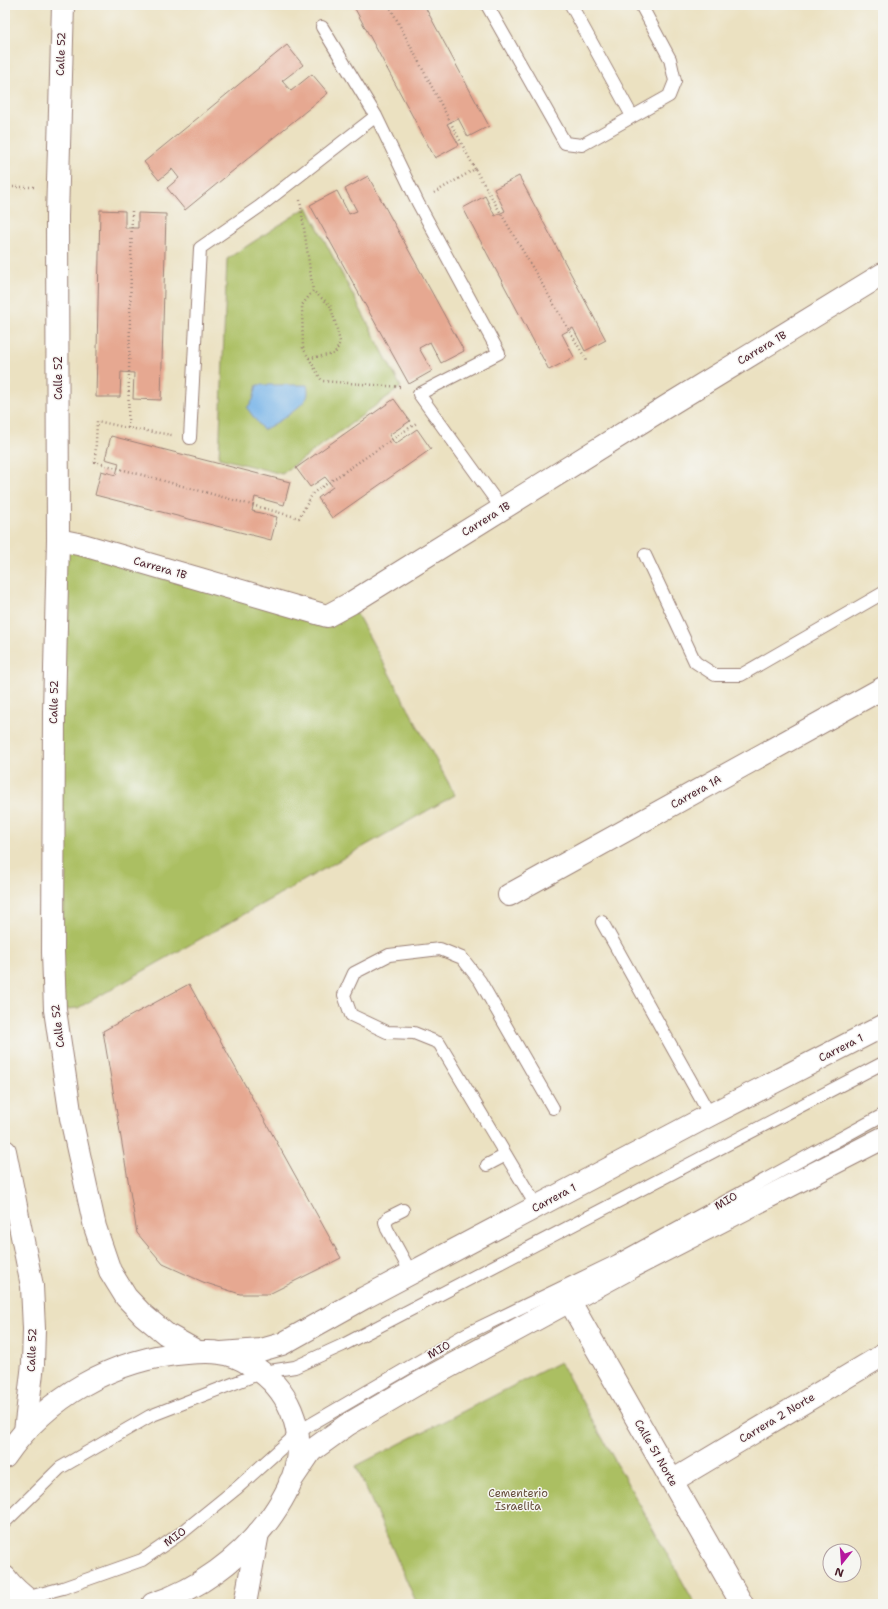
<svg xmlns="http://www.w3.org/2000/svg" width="888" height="1609" font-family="'Shantell Sans',sans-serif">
	<rect width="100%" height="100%" fill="#f6f6f2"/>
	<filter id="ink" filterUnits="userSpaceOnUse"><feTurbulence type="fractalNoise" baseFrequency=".025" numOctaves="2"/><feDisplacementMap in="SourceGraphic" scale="8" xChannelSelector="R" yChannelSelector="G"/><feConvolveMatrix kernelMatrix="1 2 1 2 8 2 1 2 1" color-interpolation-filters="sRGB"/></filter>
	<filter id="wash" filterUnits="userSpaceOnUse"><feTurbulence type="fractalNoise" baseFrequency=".012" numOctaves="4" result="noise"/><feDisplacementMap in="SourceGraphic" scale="16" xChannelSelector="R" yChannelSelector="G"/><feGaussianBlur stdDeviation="0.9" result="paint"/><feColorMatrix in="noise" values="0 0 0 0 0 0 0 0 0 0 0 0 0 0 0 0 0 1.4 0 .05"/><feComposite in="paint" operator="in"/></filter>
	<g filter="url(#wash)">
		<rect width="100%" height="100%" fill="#ebe1c1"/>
		<path fill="#abbf62" stroke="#7a6f46" d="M307 207 401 387 282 474 219 458 227 259Z
			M58 540 327 616 351 603 455 795 78 1008 55 1010Z
			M560 1362 695 1604H417L356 1466Z"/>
		<path fill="#76b3e8" stroke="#60698a" d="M257 385H307C308 390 309 396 305 400 297 411 275 424 263 430L247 408 253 400Z"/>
		<g id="blocks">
			<path fill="#e6a891" d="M353 5H424L489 126 468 137 458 118 447 124 459 145 435 158Z
				M287 45 303 65 282 81 291 91 312 74 328 93 185 210 167 188 179 178 172 169 159 180 144 162Z
				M368 176 464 351 441 363 430 342 419 348 432 371 409 384 310 205 337 191 349 214 357 211 345 189Z
				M519 176 606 340 585 351 573 328 562 334 574 357 549 370 463 208 485 196 495 216 505 211 494 189Z
				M100 210 125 211V228H138V213L166 214 161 400 133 399 134 373 121 372 120 397H96Z
				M394 399 410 421 389 435 395 444 417 429 431 449 332 518 318 498 333 487 325 477 310 487 296 468Z
				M111 436 290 482 284 505 255 497 252 511 277 517 271 540 95 495 101 471 116 475 119 463 105 459Z
				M189 984 341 1258 269 1294H240L203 1282 163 1264 137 1233 103 1031Z"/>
		</g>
	</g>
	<g filter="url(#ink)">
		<use href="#blocks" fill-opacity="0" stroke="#9a8076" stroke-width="1"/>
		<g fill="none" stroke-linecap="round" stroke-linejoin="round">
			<defs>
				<path id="service" d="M487 5 565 143 582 145 669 96 675 81 670 59 641 5
					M571 5 632 116
					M322 27 376 116 418 203 499 353 419 394 502 509
					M190 438 200 248 259 207 376 116
					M645 555 695 662 715 675H741L883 593
					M602 922 710 1115
					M487 1165 506 1155
					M537 1207 439 1043 414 1033 387 1032 351 1015 344 995 354 973 389 955 440 949 462 958 480 981 553 1108
					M403 1210 389 1217 385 1222 387 1229 411 1273
					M5 1522 60 1468 150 1416 263 1372 295 1367 343 1345 883 1063
					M11 1604 25 1598 63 1588 142 1560 184 1531 237 1488 298 1433 308 1426 466 1334 617 1261 883 1115"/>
				<path id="minor" d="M58 540 83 545 327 616 351 603 672 403 883 274
					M509 895 883 688
					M570 1302 742 1604
					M672 1481 883 1355"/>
				<path id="secondary" d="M63 5 57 216 58 540 54 712 53 952 55 1010 71 1118 95 1227 110 1271 126 1297 143 1315 166 1334 198 1352
					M5 1151 32 1286 34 1329 33 1364 25 1431
					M245 1604 258 1533"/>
				<path id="primary" d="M221 1353 261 1350 282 1344 364 1298 710 1115 883 1026
					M5 1457C46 1397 114 1358 187 1353 198 1352 210 1351 220 1353 231 1354 242 1359 251 1365 288 1387 306 1428 295 1470 290 1488 279 1506 268 1521 239 1559 199 1589 153 1604
					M290 1482 311 1451 347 1425 417 1384 632 1267 883 1138
					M5 1577C13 1588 23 1596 34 1604"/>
			</defs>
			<use href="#service" stroke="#9a8076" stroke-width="14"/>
			<use href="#minor" stroke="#9a8076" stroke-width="24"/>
			<use href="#secondary" stroke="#9a8076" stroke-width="24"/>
			<use href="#primary" stroke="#9a8076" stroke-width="24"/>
			<path stroke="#9a8076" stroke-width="2.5" stroke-dasharray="1 3" stroke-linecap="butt" d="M389 5 475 169
				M5 187H34
				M434 193 475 169 587 361
				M300 200 313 291 302 305 303 348 322 381 401 387
				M132 211 128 428 172 435
				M309 358 335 354 340 342 336 325 330 305 313 291
				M128 428 97 421 95 462 299 518 313 493 418 422"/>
			<use href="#service" stroke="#fff" stroke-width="12"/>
			<use href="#minor" stroke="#fff" stroke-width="22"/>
			<use href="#secondary" stroke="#fff" stroke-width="22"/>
			<use href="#primary" stroke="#fff" stroke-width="22"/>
		</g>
	</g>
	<g text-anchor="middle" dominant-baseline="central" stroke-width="3" stroke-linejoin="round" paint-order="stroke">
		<g font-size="11" fill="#4a1f2b" stroke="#f6f6f2">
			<text transform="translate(61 54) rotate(-88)">Calle 52</text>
			<text transform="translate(762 348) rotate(-31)">Carrera 1B</text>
			<text transform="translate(58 378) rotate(-90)">Calle 52</text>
			<text transform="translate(486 519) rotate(-32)">Carrera 1B</text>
			<text transform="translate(160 568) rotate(16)">Carrera 1B</text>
			<text transform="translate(54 702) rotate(-89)">Calle 52</text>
			<text transform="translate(696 792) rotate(-29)">Carrera 1A</text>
			<text transform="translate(58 1026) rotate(-97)">Calle 52</text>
			<text transform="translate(841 1048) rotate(-27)">Carrera 1</text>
			<text transform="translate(554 1198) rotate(-28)">Carrera 1</text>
			<text transform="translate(726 1201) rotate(-29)">MIO</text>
			<text transform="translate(32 1350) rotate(-88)">Calle 52</text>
			<text transform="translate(439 1350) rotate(-30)">MIO</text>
			<text transform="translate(777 1418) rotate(-31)">Carrera 2 Norte</text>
			<text transform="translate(656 1453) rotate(60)">Calle 51 Norte</text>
			<text transform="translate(175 1537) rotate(-36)">MIO</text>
		</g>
		<g font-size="11" fill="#674f3c" stroke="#f6f6f2">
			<text x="518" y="1493">Cementerio<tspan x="518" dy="13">Israelita</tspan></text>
		</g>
	</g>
	<rect width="888" height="1609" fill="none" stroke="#f6f6f2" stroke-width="20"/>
	<g transform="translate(842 1563) rotate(197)"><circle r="19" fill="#f6f6f2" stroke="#b1a0a2"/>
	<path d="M0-3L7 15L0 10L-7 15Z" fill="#b5179e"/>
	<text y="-6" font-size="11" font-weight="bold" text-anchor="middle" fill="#4a1f2b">N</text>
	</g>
</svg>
